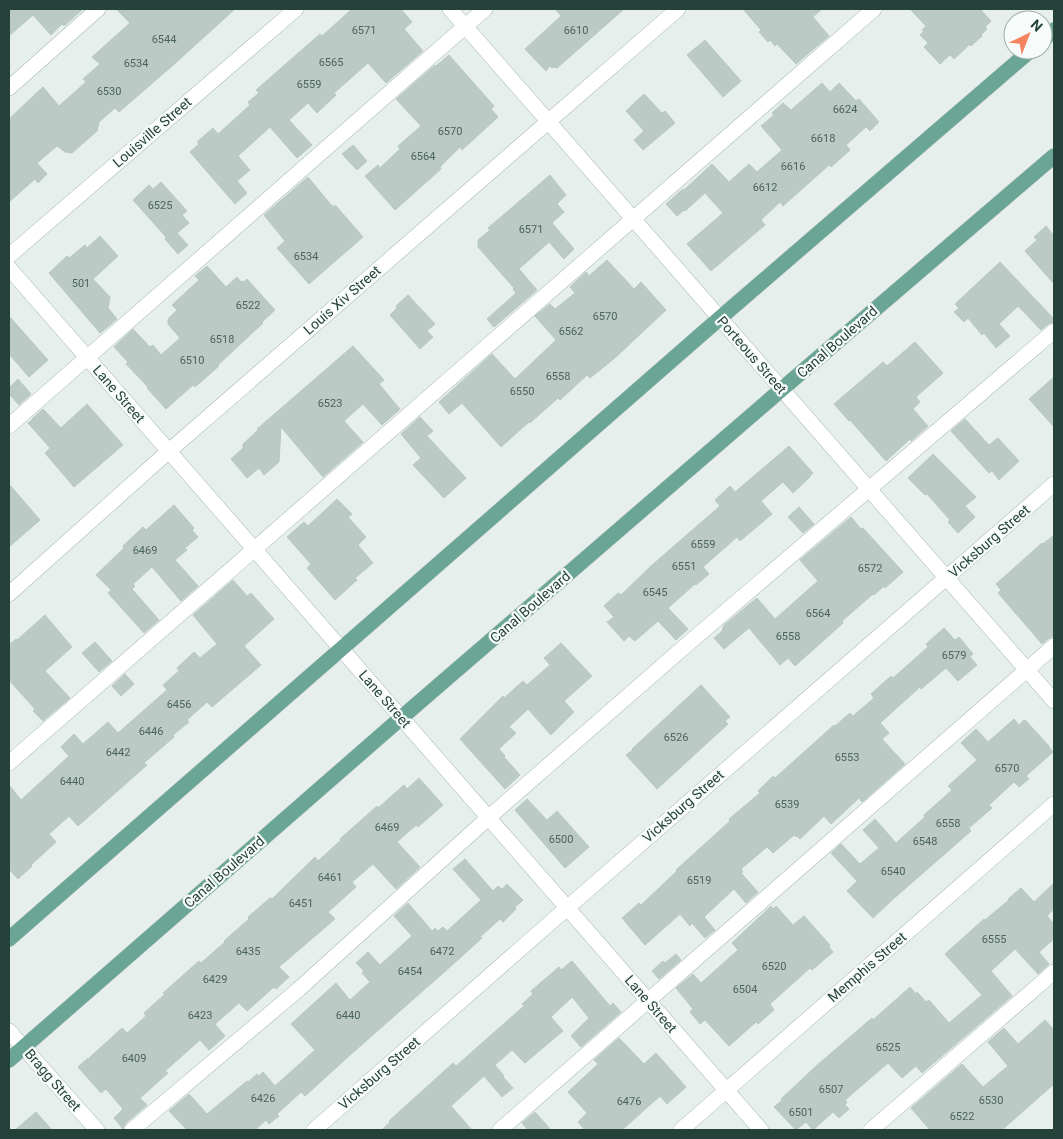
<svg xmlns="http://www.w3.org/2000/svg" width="1063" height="1139" font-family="Roboto,sans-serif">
	<rect width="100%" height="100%" fill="#e6efeb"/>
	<path fill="#bbcac4" stroke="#b8c9c2" d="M9 9H83L64 26 62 24 51 35 33 15 9 36Z
		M116 9H235L171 67 119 112 115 108 99 122 97 131 72 153 65 152 57 146 37 163 47 174 38 183 35 179 9 202V119L43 87 59 106 86 82 83 79 100 64 92 57 130 23Z
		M352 9H401L412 22 404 29 423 51 386 83 368 63 334 93 336 95 317 113 308 103 289 120 312 145 297 158 270 127 238 156 250 170 237 181 247 193 235 204 190 152 199 144 197 142 213 128 218 134 250 105 248 102 259 93 256 90 320 34 322 36Z
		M555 9H624L557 68 553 67 552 68 550 66 546 71 525 49 561 16Z
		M743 9H822L813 17 829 36 796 64 777 44 775 46 770 40 768 42 759 32 761 30Z
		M910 9H980L991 21 985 27 987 29 981 35 982 36 971 46 970 44 954 59 950 55 940 64 924 47 928 43 920 35 924 31 922 30 926 26Z
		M705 40 741 81 723 97 687 55Z
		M449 55 494 106 491 109 498 117 462 150 460 147 440 167 441 169 395 210 365 176 378 165 380 168 400 149 398 146 421 126 396 99 435 65 436 66Z
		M822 83 830 92 839 83 856 101 859 99 879 122 870 131 866 127 846 145 850 150 831 167 829 165 783 206 780 202 761 220 765 225 711 271 687 244 723 213 705 193 685 211 684 210 677 216 666 204 683 189 684 190 712 164 729 182 749 164 757 172 782 150 761 126 774 115 772 113 783 103 791 110Z
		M644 94 662 113 665 111 675 123 643 150 634 140 644 131 626 111Z
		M353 145 367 161 357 170 342 154Z
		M550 175 566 195 557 204 564 212 552 223 574 249 564 259 549 242 519 269 537 290 494 327 487 319 516 293 513 289 514 288 478 247V240L490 230 488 228Z
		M308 177 332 206H336L363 237 309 284 277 248 285 241 264 215Z
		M161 182 187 211 182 215 189 223 177 233 188 245 178 254 165 239 166 237 133 200 149 185 153 189Z
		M1046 226 1054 236V284L1025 251 1037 240 1034 237Z
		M100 236 118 256 93 279 110 297 108 308 117 319 100 333 49 273 67 256 69 258 85 245 87 248Z
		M607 260 634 289 641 282 666 310 616 357 590 378 587 375 560 400 558 398 530 423 529 422 501 447 462 403 449 414 439 402 492 354 515 379 556 340 535 316 550 304 555 309 575 293 570 287 586 272 589 276Z
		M1000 262 1054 319V322L1048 324 1041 330 1018 306 999 324 1010 336 996 348 984 333 982 335 968 318 964 322 954 312 959 308 955 304Z
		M207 266 226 287 237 277 241 282 242 281 244 282 247 279 275 310 262 322 263 323 218 365 219 366 195 387 193 385 166 409 147 388 148 387 126 364 128 362 114 347 133 329 150 347 153 345 161 355 180 338 168 324V319L177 310 172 305 199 280 195 276Z
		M408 295 435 324 427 331 433 337 420 349 390 315 397 308 396 306Z
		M9 316 48 360 29 377 9 354Z
		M915 342 943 373 916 397 920 402 913 409 928 426 911 441 910 439 886 461 850 420 849 421 834 404 883 362 887 366Z
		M353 346 384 380 379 384 400 409 382 425 363 404 344 421 363 442 323 477 281 427 279 462 264 475 259 468 247 478 231 459 243 448V444L258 430 257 429Z
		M1054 377V427L1029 399Z
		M18 379 31 394 19 405 9 394V388Z
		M87 404 123 445 74 487 45 453 50 448 28 423 33 419H32L43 409 61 428Z
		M420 417 433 431 427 436 466 478 444 498 413 465 421 458 401 434Z
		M965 419 989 445 998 438 1019 461 999 480 992 471 989 473 951 431Z
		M789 446 813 473 810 476V477L793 493 783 482 761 501 772 514 740 541 737 537 703 567 709 574 696 585 695 584 668 608 688 629 676 640 658 621 635 641 629 636 624 641 607 622 614 617 604 606 618 593 621 595 651 566 720 506 715 500 730 486 735 492Z
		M933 454 976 497 965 506 975 517 958 533 948 522 950 520 927 494 925 495 908 478Z
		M9 484 40 520 9 547Z
		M337 499 352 514 348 517 366 537 358 545 373 563 355 578 357 580 335 600 307 568 311 564 287 537 304 522 308 526Z
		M174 505 194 528 192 530 198 537 185 548 187 550 175 560 198 586 181 601 152 567 133 584 135 586 132 589 159 620 144 633 108 593 111 590 96 575 124 548 123 546 143 527 146 530Z
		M799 507 814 524 803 533 788 517Z
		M851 517 861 529 863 528 903 572 885 588 884 586 874 595 873 594 842 621 843 623 795 666 788 658 780 665 749 628 724 649 714 638 722 631 724 625 757 598 775 619 818 581 800 560Z
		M1054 535V636L1048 639 1042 644 998 593 1001 590 996 584 1042 543 1043 544Z
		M233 580 247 596 251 593 274 619 244 646 261 665 212 707 207 702 187 720 189 722 173 735 174 737 144 763 147 765 78 826 69 816 49 834 56 842 31 865 32 866 18 879 9 869V785L21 800 69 756 61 747 74 734 83 744 108 722 118 733 167 690 163 685 179 671 177 668 194 652 200 658 217 644 193 615Z
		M45 615 72 647 45 671 70 698 43 721 33 711 35 709 9 680V645L16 639 17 640Z
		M944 628 955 640 959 637 973 654 970 657 977 665 958 681 946 668 921 689 920 687 880 723 889 733 882 739 905 764 862 802 859 798 831 824 824 816 800 839 797 836 796 837 794 835 773 853 767 847 741 869 743 872 741 873 758 892 746 903 734 889 704 917 715 930 705 938 692 923 690 926 680 914 645 945 622 918 639 903 641 905 677 871 676 870 730 821 729 819 760 793 758 791 773 776 775 778 834 725 835 726 850 713 853 716 874 698 871 694 891 676 893 678 928 647 926 644Z
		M95 642 112 661 99 672 82 653Z
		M561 643 592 676 564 701 574 712 551 735 528 709 509 727 516 733 499 749 505 756 504 757 520 775 505 789 460 739 503 696 504 698 523 681 527 685 550 665 544 658Z
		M125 674 134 684 121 696 112 686Z
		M701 685 730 717 725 721 728 724 657 789 626 755 633 750 632 749Z
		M1014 719 1019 725 1024 720 1026 721 1049 746V747L1053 752 1026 776 1029 779 1019 787 1014 782 989 805 992 808 969 828 971 831 891 901 873 918 847 891 857 881 831 853 841 844 860 864 879 848 863 830 875 819 896 843 925 817 924 815 952 790 948 786 977 760 961 743 976 729 988 742Z
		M419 778 443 805 418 827 416 825 397 842 420 867 396 889 373 864 352 882 356 887 328 912 335 919 279 967 289 977 276 989 274 987 247 1011 239 1003 215 1024 225 1036 209 1050 200 1040 165 1071 168 1073 140 1098 147 1105 126 1123 123 1129 114 1118 123 1109 106 1089 101 1093 78 1067 88 1058V1059L122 1028 127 1033 146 1016 144 1013 165 994 163 993 199 961 201 963 225 942 224 941 249 919 248 917 270 898 272 899 315 857 318 861 341 840 340 839 377 806 378 808 404 785 407 789Z
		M527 799 547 820 557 811 589 847 565 868 515 810Z
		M465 859 493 891 498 886 502 889 507 884 523 900 515 907 516 909 503 922 500 919 480 937 482 938 450 967 349 1056 305 1096 301 1092 277 1114 279 1116 269 1124 266 1120 255 1130H187L169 1111 189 1094 207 1114 247 1081 248 1082 257 1074 259 1076 263 1072 275 1086 315 1050 291 1024 336 983 350 1000 370 982 362 973 364 971 356 963 368 952 380 965 412 936 394 916 408 903 432 931 435 928 438 931 443 927 447 931 481 900 453 869Z
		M1054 883V909L1047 916 1054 924V939L1039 952 1049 964 1038 974 1015 949 991 971 1012 996 922 1073 916 1066 902 1078 888 1063 845 1100 847 1102 845 1105 849 1109 839 1118 833 1112 813 1130 806 1122 796 1130 774 1107 782 1100 781 1099 815 1067 872 1018 873 1020 910 987 916 994 917 992 926 1002 929 1000 949 1023 982 995 945 954 984 919 985 920 1009 900 1008 899 1021 888 1034 902Z
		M771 906 773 909 776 906 793 925 804 916 830 945 829 947 833 952 812 970 810 968 770 1004 774 1010 758 1024 756 1022 729 1046 705 1020 700 1024 690 1012 693 1009 676 988 693 974 701 983 738 950 732 943Z
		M676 954 681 960 659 979 652 971 663 961 665 963Z
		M572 961 610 1006 613 1003 621 1012 581 1047 571 1036 589 1018 572 997 551 1017 563 1031 525 1063 512 1050 495 1065 504 1076 503 1077 513 1088 502 1097 484 1076 451 1106 472 1130H382L390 1122 389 1121 453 1063 456 1066 524 1006 522 1004 533 994 531 991 559 967 561 970Z
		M1045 1020 1054 1030V1084L1002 1130H930L911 1108 962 1064 983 1087 1008 1066 988 1042 1004 1028 1018 1044Z
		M619 1038 644 1064 656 1053 686 1087 667 1104 660 1096 622 1130H585L578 1122 587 1113 568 1092 598 1064 594 1060Z
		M36 1112 52 1130H15Z
		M535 1112 551 1130H528L522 1123Z"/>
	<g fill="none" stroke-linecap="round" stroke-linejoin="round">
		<defs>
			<path id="minor" d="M450 9 1054 701
				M9 88 98 9
				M9 256 296 9
				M9 268 761 1130
				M9 426 485 9
				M9 594 169 451 678 9
				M9 763C298 512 585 259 874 9
				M9 1031 97 1130
				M132 1130 299 989 488 818 691 641 1054 331
				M314 1130 567 908 1054 484
				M500 1130 1054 646
				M681 1130 1054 804
				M871 1130 1054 972"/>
			<path id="major" d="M1043 40 1054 30
				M9 939 720 318 1031 50
				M9 1060 401 718 782 389 1054 156"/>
		</defs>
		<use href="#minor" stroke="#a8b8b2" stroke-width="16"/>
		<use href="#major" stroke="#c2cac8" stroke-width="16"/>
		<use href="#minor" stroke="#fff" stroke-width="15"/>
		<use href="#major" stroke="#6aa596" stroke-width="15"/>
	</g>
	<g text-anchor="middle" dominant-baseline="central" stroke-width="4.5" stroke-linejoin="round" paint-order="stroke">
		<g font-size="11" fill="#4a645c">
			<text x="364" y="30">6571</text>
			<text x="576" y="30">6610</text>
			<text x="164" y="39">6544</text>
			<text x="331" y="62">6565</text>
			<text x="136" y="63">6534</text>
			<text x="309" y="84">6559</text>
			<text x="109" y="91">6530</text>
			<text x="845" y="109">6624</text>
			<text x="450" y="131">6570</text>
			<text x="823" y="138">6618</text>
			<text x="423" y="156">6564</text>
			<text x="793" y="166">6616</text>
			<text x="765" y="187">6612</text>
			<text x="160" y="205">6525</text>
			<text x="531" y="229">6571</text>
			<text x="306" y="256">6534</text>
			<text x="81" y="283">501</text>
			<text x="248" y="305">6522</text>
			<text x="605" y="316">6570</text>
			<text x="571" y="331">6562</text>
			<text x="222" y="339">6518</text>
			<text x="192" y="360">6510</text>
			<text x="558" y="376">6558</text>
			<text x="522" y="391">6550</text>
			<text x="330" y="403">6523</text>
			<text x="703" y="544">6559</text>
			<text x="145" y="550">6469</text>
			<text x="684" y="566">6551</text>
			<text x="870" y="568">6572</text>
			<text x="655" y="592">6545</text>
			<text x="818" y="613">6564</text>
			<text x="788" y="636">6558</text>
			<text x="954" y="655">6579</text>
			<text x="179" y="704">6456</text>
			<text x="151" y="731">6446</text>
			<text x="676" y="737">6526</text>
			<text x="118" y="752">6442</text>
			<text x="847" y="757">6553</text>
			<text x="1007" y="768">6570</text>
			<text x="72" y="781">6440</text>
			<text x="787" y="804">6539</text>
			<text x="948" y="823">6558</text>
			<text x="387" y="827">6469</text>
			<text x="561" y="839">6500</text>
			<text x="925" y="841">6548</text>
			<text x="893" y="871">6540</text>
			<text x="330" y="877">6461</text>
			<text x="699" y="880">6519</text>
			<text x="301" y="903">6451</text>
			<text x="994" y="939">6555</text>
			<text x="248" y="951">6435</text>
			<text x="442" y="951">6472</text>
			<text x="774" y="966">6520</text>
			<text x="410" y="971">6454</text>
			<text x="215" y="979">6429</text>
			<text x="745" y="989">6504</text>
			<text x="200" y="1015">6423</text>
			<text x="348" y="1015">6440</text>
			<text x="888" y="1047">6525</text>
			<text x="134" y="1058">6409</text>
			<text x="831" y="1089">6507</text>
			<text x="263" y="1098">6426</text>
			<text x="991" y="1100">6530</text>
			<text x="629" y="1101">6476</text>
			<text x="801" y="1112">6501</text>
			<text x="962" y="1116">6522</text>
		</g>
		<g font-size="14" fill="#24423a" stroke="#f7fbf9">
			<text transform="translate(152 132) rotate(-41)">Louisville Street</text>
			<text transform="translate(342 300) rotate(-41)">Louis Xiv Street</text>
			<text transform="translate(837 342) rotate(-41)">Canal Boulevard</text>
			<text transform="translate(752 355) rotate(49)">Porteous Street</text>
			<text transform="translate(119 394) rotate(49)">Lane Street</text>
			<text transform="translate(989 541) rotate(-41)">Vicksburg Street</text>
			<text transform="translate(530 607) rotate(-41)">Canal Boulevard</text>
			<text transform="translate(385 699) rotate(49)">Lane Street</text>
			<text transform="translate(683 806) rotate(-41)">Vicksburg Street</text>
			<text transform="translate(224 872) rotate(-41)">Canal Boulevard</text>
			<text transform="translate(867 967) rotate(-41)">Memphis Street</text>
			<text transform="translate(651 1004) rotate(49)">Lane Street</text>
			<text transform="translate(379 1073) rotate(-41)">Vicksburg Street</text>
			<text transform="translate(53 1080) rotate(49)">Bragg Street</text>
		</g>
	</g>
	<rect width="1063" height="1139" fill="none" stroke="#24423a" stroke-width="20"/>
	<g transform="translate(1028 35) rotate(43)"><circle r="24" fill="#f7fbf9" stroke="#a3b1ad"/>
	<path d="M0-4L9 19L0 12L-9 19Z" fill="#f4845f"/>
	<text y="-8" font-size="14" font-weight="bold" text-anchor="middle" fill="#24423a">N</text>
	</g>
</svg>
